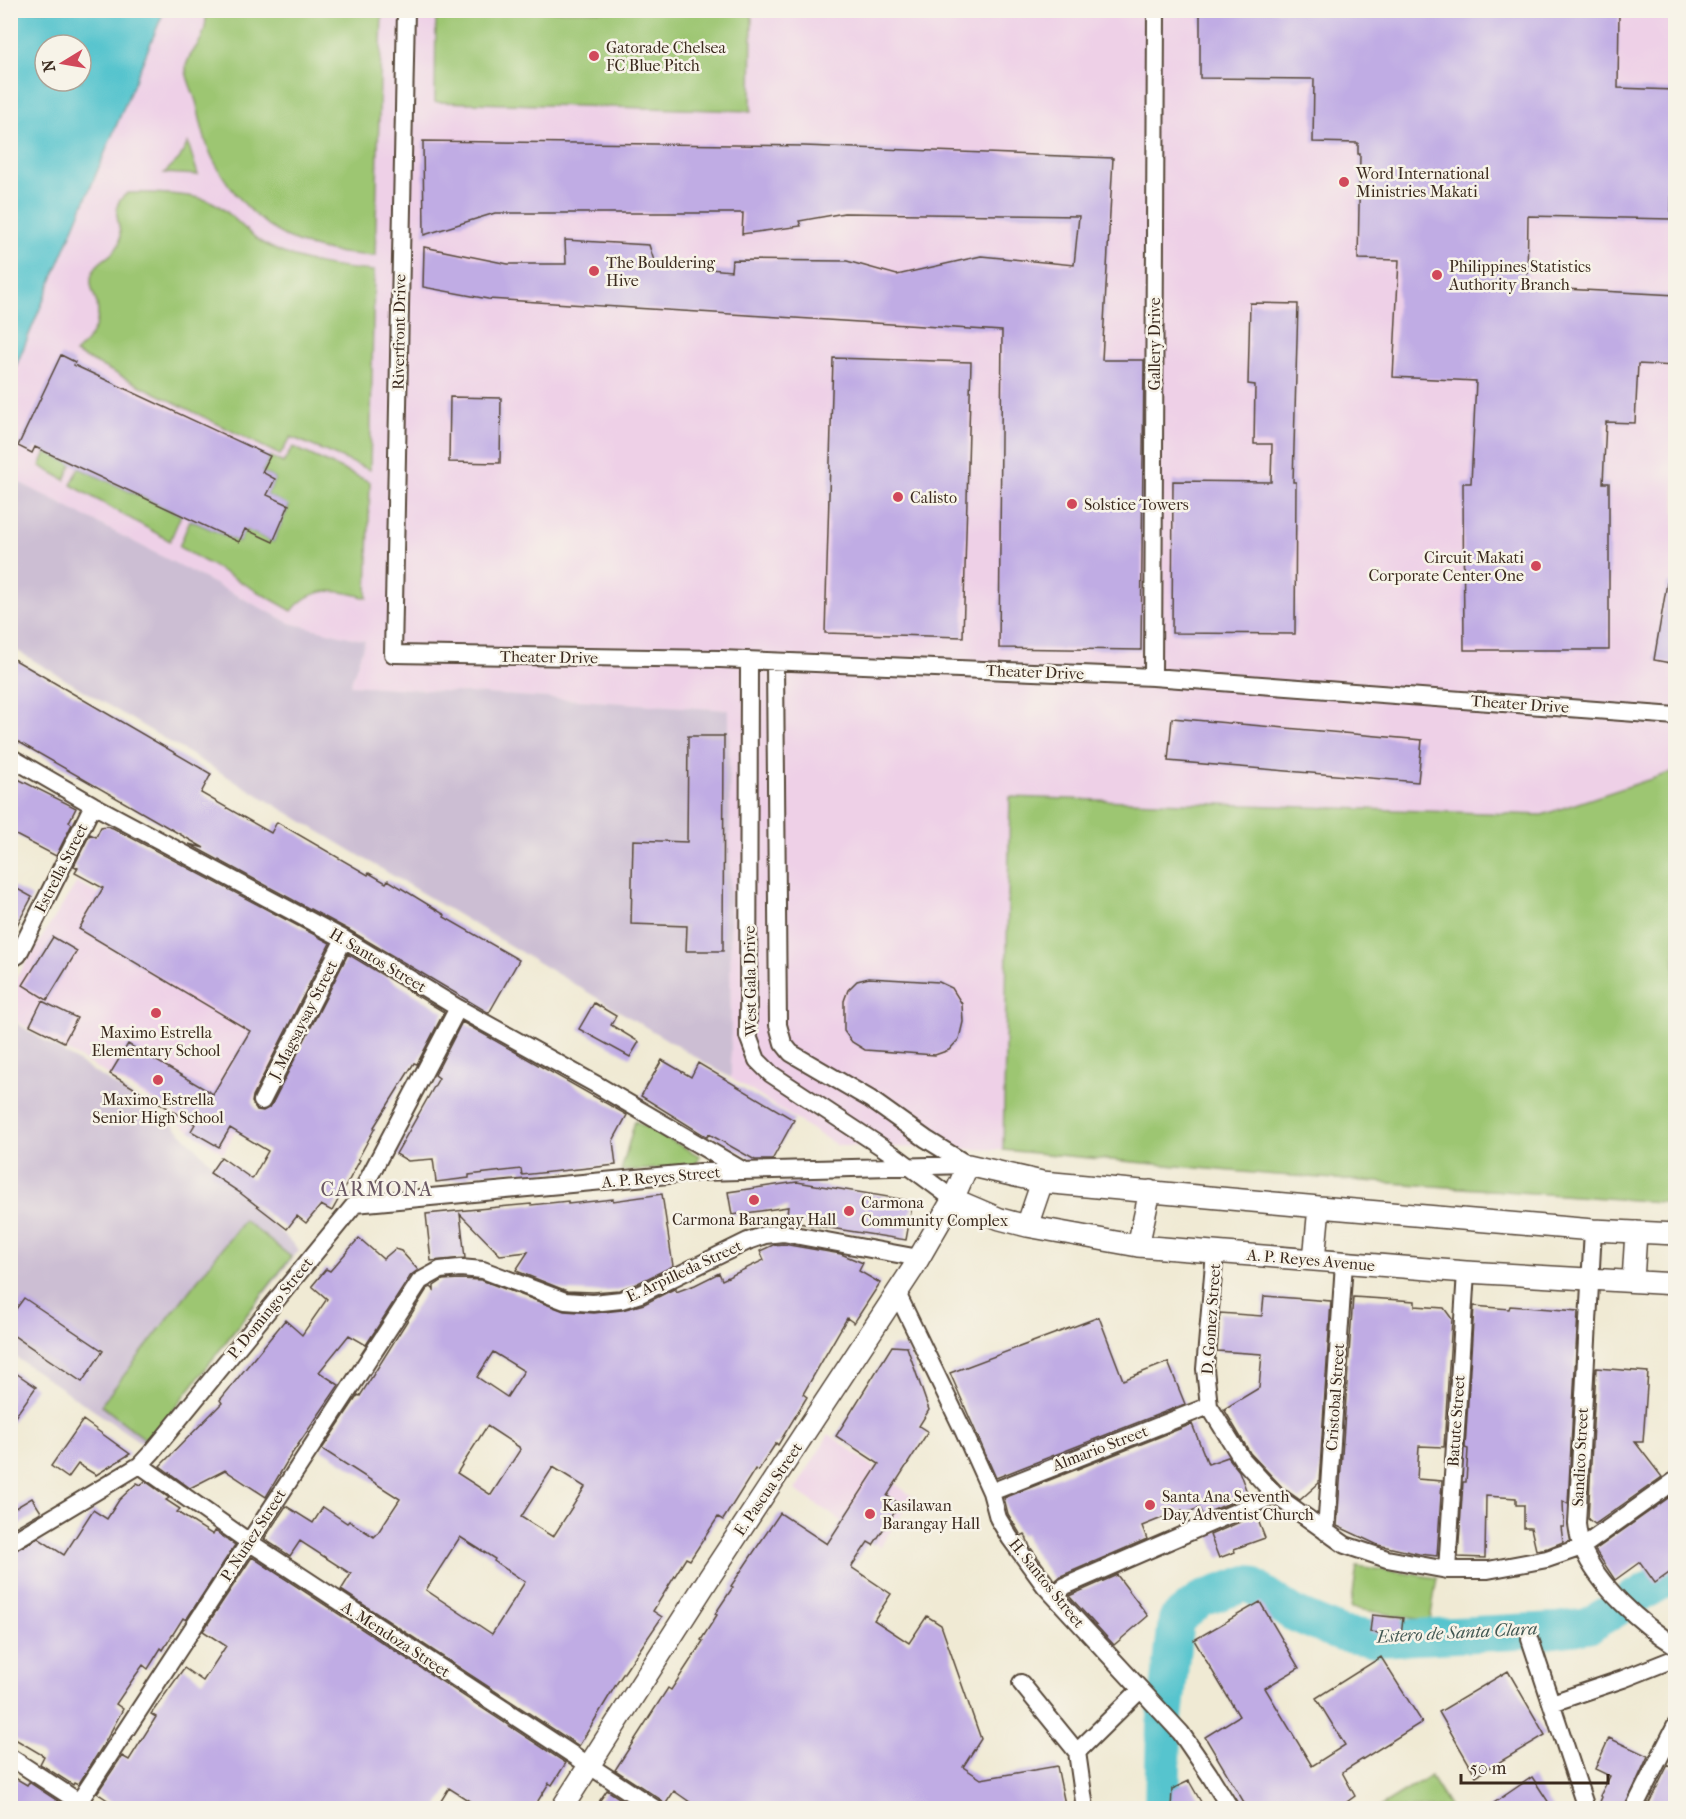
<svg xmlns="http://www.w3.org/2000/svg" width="1686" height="1819" font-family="'IM FELL French Canon',serif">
	<rect width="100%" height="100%" fill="#f7f3e8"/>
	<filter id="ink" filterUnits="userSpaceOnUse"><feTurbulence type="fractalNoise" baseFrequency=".0167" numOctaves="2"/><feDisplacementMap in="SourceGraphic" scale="12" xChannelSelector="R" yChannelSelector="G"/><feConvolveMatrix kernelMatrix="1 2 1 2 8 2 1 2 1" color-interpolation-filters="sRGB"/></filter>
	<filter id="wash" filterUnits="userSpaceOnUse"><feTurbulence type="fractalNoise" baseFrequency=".008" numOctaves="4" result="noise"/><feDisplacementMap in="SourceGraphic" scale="24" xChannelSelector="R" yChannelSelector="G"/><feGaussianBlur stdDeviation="1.35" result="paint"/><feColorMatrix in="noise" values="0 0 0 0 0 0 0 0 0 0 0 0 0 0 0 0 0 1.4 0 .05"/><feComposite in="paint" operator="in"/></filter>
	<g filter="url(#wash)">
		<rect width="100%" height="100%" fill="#f0ead4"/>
		<path fill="#eed0e7" d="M164 11H1675V771L1542 815 1010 798 1003 1150 838 1146 731 1078 729 710 350 685 365 641 290 623 11 478V378Z
			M77 882 241 980 260 981 305 1007 223 1153 177 1122V1115L11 1018 10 988Z
			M829 1434 913 1497 880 1547 795 1490Z"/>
		<path fill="#ccbed3" d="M11 478 290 623 365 641 350 685 729 710 731 1078 11 647Z
			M10 1019 164 1116 299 1250 146 1446 11 1354Z"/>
		<path fill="#9dc672" stroke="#6c7848" stroke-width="1.5" d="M206 11H382L375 256C346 254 317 251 290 239 259 224 230 192 214 161 205 144 201 124 197 105 194 93 187 81 186 70 185 58 198 47 202 37 206 28 206 20 206 11Z
			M436 11H752L751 111 435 102Z
			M188 143 198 175 164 173 179 159Z
			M128 193C148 192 197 194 214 203 234 214 248 236 268 246 302 264 337 268 374 271L370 470 291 437 280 455 75 353C90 339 103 323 96 301 94 294 90 287 91 279 94 259 113 259 119 244 125 226 105 207 128 193Z
			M52 438 55 456 72 464 65 480 40 466Z
			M293 447 370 482 367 598C339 589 312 585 292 611L179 547 190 520 239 542 245 529 273 542 289 506 267 495 275 479 262 472 270 456 283 463Z
			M79 468 181 515 170 541 71 485Z
			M1675 771V1203L1264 1174 1003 1150 1010 797 1542 815Z
			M635 1121 700 1156 695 1167 621 1171Z
			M244 1220 291 1257 149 1442 101 1405Z
			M1357 1566 1437 1578 1430 1621 1351 1608Z
			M1430 1776 1450 1808H1378Z"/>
		<path fill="#57c4ce" stroke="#497776" stroke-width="1.5" fill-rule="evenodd" d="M11 10 164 11 11 378 10 11ZM45 45H81V81H45Z"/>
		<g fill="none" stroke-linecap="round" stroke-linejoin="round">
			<path stroke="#57c4ce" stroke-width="36" d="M1162 1808 1164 1727 1176 1620 1202 1599 1248 1583 1292 1613 1341 1634 1376 1639 1555 1630 1588 1626 1676 1573"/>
		</g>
		<g id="blocks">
			<path fill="#c0ace4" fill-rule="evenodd" d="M1200 10H1619L1618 88 1674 90 1671 219 1528 216 1527 287 1676 295V366L1638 364 1635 423 1606 422 1603 483H1609V650H1464L1463 483H1471L1476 381 1393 377 1399 260 1358 259 1360 154H1358V143L1313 142 1314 79 1200 78Z
				M423 141 804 146 1113 158 1102 360H1144L1141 650 999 648 1002 331 488 299 423 287 424 247 508 264H566L565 240 649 245 655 264 731 271 732 260 847 261 897 275 981 256 1074 265 1079 216 844 213 799 221 801 226 742 234 743 213H495L424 235Z
				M1250 303 1298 304 1293 482H1296L1295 634 1172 633 1173 481 1271 482 1272 444H1254L1255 385 1248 384Z
				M61 355 75 362 74 365 270 456 262 472 275 479 267 495 289 505 273 542 245 529 239 542 35 447 32 453 18 446Z
				M833 358 971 362 963 637 825 633Z
				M450 397 501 398 500 463 449 462Z
				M1667 583 1676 584V664L1654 660Z
				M10 657 211 774 201 793 271 833 277 822 368 875 369 873 386 883 388 880 445 915 444 917 519 960 489 1013 349 930 189 844 204 848 10 737Z
				M1172 718 1422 740 1418 782 1168 761Z
				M688 736H724L723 951H686L687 926 631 924 633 840 687 842Z
				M10 775 76 808 69 822 72 824 56 856 10 832Z
				M107 826 113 828 330 943 253 1096 252 1102 257 1110 263 1111 271 1106 348 954 444 1012 417 1064 414 1063 374 1127 375 1128 358 1159 360 1160 332 1211 321 1205 306 1223 297 1216 287 1229 239 1192 210 1173 221 1157 252 1179 268 1151 230 1128 219 1147 191 1131 195 1124 110 1074 128 1044 213 1094 250 1031 79 929 103 888 75 873 78 868 74 866 90 834 96 837 101 827Z
				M10 885 32 897 10 938Z
				M53 937 77 951 47 1000 23 985Z
				M869 978 939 982 952 988 962 1004 963 1022 959 1039 949 1050 935 1055 865 1050 852 1042 844 1031V1001L848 990 857 981Z
				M42 1001 77 1018 64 1042 30 1025Z
				M594 1003 616 1016 611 1025 639 1042 630 1057 579 1029Z
				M462 1022 627 1115 613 1141 616 1165 522 1175 521 1169 469 1175V1178L436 1182 433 1159 408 1161 396 1154 439 1078 435 1075Z
				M662 1060 691 1077 698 1063 794 1120 772 1160H755L709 1134 707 1137 641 1096Z
				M797 1182 913 1201 906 1240 786 1221 788 1207 732 1215 728 1192Z
				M662 1194 673 1266 636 1284 619 1290 593 1292 567 1291 519 1272 516 1270 528 1252 500 1255 460 1214 465 1258 431 1261 426 1214 531 1204V1205L568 1201V1204L613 1199V1201Z
				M359 1238 383 1259 395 1249 401 1251 418 1270 411 1275 366 1345 349 1335 319 1372 339 1385 291 1455 266 1497 225 1470 190 1488 160 1466 222 1403 220 1400 285 1320 302 1335 327 1299 312 1286 326 1269 330 1271Z
				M783 1244 841 1254 863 1263 859 1271 880 1283 854 1323 847 1318 803 1394 807 1397 778 1445 776 1443 758 1471 755 1469 723 1520 718 1517 690 1560 686 1558 653 1611 662 1617 617 1683 579 1746 341 1590 351 1574 300 1541 290 1556 264 1539 286 1506 313 1523 323 1507 347 1523 349 1521 374 1537 377 1534 400 1499 322 1449 358 1395 360 1396 427 1289 431 1287 434 1290V1286L443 1280 460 1279 481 1280 564 1311 594 1313 622 1310 644 1304 676 1288V1292L695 1285 719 1273 722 1280 764 1260 760 1251 773 1245ZM493 1352 524 1371 507 1397 477 1377ZM487 1426 519 1447 520 1450 491 1495 457 1473ZM553 1467 585 1487 553 1537 521 1517ZM460 1537 495 1559 494 1561 525 1582 492 1634 426 1590Z
				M1264 1296 1331 1301 1319 1483 1300 1500 1282 1487 1250 1453 1224 1409 1259 1388 1262 1354 1217 1351 1220 1313 1262 1316Z
				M1353 1297 1415 1301V1306L1444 1308 1452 1319 1444 1447 1419 1446 1417 1479 1442 1481 1437 1556 1419 1554 1378 1545 1337 1526Z
				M24 1298 103 1351 82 1382 10 1333V1317Z
				M1474 1306 1509 1309 1510 1306 1578 1311 1568 1504 1563 1501 1564 1527H1561L1563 1542 1548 1548 1536 1550 1531 1528H1524V1505H1516V1498L1486 1496 1485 1558 1458 1557 1463 1482H1466L1468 1449 1465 1448Z
				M1099 1317 1123 1380 1168 1362 1185 1404 996 1478 950 1373Z
				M892 1346 907 1347 929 1410 919 1426 928 1432 887 1496 900 1504 873 1545 868 1542 851 1567 891 1594 874 1620 909 1643 927 1616 941 1625 981 1739 963 1767 981 1779 1057 1766 1066 1809H700L674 1791 665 1805 660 1799 615 1770 668 1688 671 1690 703 1641 701 1640 717 1615 715 1614 733 1587 731 1586 780 1513 827 1544 879 1464 836 1436Z
				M1596 1368 1648 1372 1643 1442H1635L1662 1477 1595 1524 1588 1519Z
				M10 1369 36 1387 10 1424Z
				M83 1420 130 1454 96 1475 78 1464 68 1478 51 1466Z
				M1192 1424 1208 1464 1228 1457 1239 1471 1248 1495 1202 1515 1199 1508 1183 1514 1182 1510 1142 1526 1147 1539 1061 1576 1055 1581 1030 1547 1025 1534 1021 1536 1019 1532 1008 1514 1004 1498Z
				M145 1481 169 1498 166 1500 180 1509 177 1512 213 1535 215 1531 235 1545 186 1620 183 1618 163 1650 161 1648 148 1669 143 1665 133 1679 116 1704 123 1709 104 1744 78 1785 74 1783 73 1785 40 1764 44 1756 10 1736V1553L38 1538 64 1555 93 1510 107 1519 119 1500 137 1483 141 1485Z
				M1674 1494 1676 1568 1655 1583 1640 1562 1615 1580 1595 1550Z
				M32 1498 41 1512 10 1530V1511Z
				M1256 1515 1265 1538 1234 1549 1235 1552 1219 1558 1210 1535Z
				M252 1557 566 1763 552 1785 549 1783 533 1809H482L449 1788 436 1809H121L97 1793 122 1756 129 1760 156 1717 151 1714 184 1668 203 1681 226 1646 203 1631Z
				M1117 1575 1148 1616 1114 1645 1069 1596Z
				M1260 1602 1299 1668 1265 1688 1312 1766 1345 1745 1316 1698 1381 1657 1422 1722 1342 1772 1355 1796 1337 1809H1248L1205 1737 1239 1716 1194 1640Z
				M1372 1615 1403 1618 1401 1635 1370 1632Z
				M1508 1671 1545 1735 1476 1776 1439 1712Z
				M1609 1738 1648 1756 1624 1809H1597L1602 1797 1600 1796 1610 1776 1595 1769Z
				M1668 1765 1676 1769V1809H1646Z
				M10 1775 27 1785 29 1782 61 1803 58 1809H10Z
				M1532 1777 1553 1809H1485Z
				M1189 1781 1205 1809H1171L1172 1789Z
				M607 1790 636 1809H594Z"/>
		</g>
	</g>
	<g filter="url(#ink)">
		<use href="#blocks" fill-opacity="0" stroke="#564739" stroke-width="1.5"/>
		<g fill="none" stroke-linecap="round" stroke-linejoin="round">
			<defs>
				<path id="minor" d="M406 10 393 654 720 659 1153 677 1676 716
					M749 661 748 1036 757 1060 771 1074 894 1155 953 1199
					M775 662 778 1025 783 1043 791 1053 870 1099 926 1139 968 1165
					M1153 677 1156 10
					M10 757 93 805 344 939 458 1008 597 1085 742 1170
					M10 960 18 955 93 805
					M262 1101 344 939
					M355 1204 701 1172 968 1165
					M1593 1230 1577 1524C1578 1532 1579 1540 1582 1547 1598 1586 1641 1624 1676 1646
					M1215 1252 1205 1369 1209 1406 1242 1459 1275 1495 1345 1545 1387 1559 1447 1570H1488L1547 1559 1582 1547 1676 1480
					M897 1293 963 1430 991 1492 998 1518 1010 1538 1045 1586 1181 1733 1209 1774 1230 1808
					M140 1465 249 1542 654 1808
					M991 1492 1209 1406
					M1326 1532 1344 1263
					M10 1543 140 1465 153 1451 355 1204 458 1008
					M1447 1570 1466 1272
					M1054 1595 1065 1586 1275 1495
					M1530 1639 1586 1808
					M1021 1683 1077 1752 1085 1808
					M1552 1703 1623 1679 1676 1658
					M1077 1752 1140 1690
					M10 1757 88 1808
					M75 1808 420 1281 440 1270 460 1268 483 1270 565 1301 593 1303 621 1300 640 1294 748 1241 765 1235 783 1233 919 1258
					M1634 1808 1676 1725"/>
				<path id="tertiary" d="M953 1199 1000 1219 1027 1226 1138 1246 1466 1272 1676 1284
					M1027 1226 1042 1182
					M1138 1246 1150 1191
					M1314 1260 1319 1207
					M1633 1281 1636 1232
					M562 1808 709 1578 912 1270 953 1199 968 1165 1042 1182 1319 1207 1593 1230 1676 1234"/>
			</defs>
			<use href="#minor" stroke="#564739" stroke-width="20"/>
			<use href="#tertiary" stroke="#564739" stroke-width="24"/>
			<use href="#minor" stroke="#fff" stroke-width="16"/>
			<use href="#tertiary" stroke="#fff" stroke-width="21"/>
		</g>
	</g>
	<g fill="#d1495b" stroke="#f7f3e8" stroke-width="2">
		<circle cx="594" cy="56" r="6"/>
		<circle cx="1344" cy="182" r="6"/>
		<circle cx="594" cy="271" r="6"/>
		<circle cx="1437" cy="275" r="6"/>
		<circle cx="898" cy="497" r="6"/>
		<circle cx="1072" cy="504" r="6"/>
		<circle cx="1536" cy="566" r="6"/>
		<circle cx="156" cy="1013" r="6"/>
		<circle cx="158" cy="1080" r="6"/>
		<circle cx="754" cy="1200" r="6"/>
		<circle cx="849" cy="1211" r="6"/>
		<circle cx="1150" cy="1505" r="6"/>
		<circle cx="870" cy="1514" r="6"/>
	</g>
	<g text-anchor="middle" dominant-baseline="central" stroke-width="5" stroke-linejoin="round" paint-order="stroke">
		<g font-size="16" fill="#3b2a1e" stroke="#f7f3e8" text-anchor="start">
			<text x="606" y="47">Gatorade Chelsea<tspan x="606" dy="18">FC Blue Pitch</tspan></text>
			<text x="1356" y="173">Word International<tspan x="1356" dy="18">Ministries Makati</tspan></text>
			<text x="606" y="262">The Bouldering<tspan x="606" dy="18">Hive</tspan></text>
			<text x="1449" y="266">Philippines Statistics<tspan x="1449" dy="18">Authority Branch</tspan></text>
			<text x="910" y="497">Calisto</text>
			<text x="1084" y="504">Solstice Towers</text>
			<text x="1524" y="557" text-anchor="end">Circuit Makati<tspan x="1524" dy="18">Corporate Center One</tspan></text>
			<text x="156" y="1032" text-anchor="middle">Maximo Estrella<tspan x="156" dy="18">Elementary School</tspan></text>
			<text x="158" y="1099" text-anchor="middle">Maximo Estrella<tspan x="158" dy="18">Senior High School</tspan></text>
			<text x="861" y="1202">Carmona<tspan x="861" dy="18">Community Complex</tspan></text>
			<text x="754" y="1219" text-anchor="middle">Carmona Barangay Hall</text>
			<text x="1162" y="1496">Santa Ana Seventh<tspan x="1162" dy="18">Day Adventist Church</tspan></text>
			<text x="882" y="1505">Kasilawan<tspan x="882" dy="18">Barangay Hall</tspan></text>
		</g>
		<g font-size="16" fill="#3b2a1e" stroke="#f7f3e8">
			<text transform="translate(399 332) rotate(-89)">Riverfront Drive</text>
			<text transform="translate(1154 344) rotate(-90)">Gallery Drive</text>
			<text transform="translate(549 657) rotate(1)">Theater Drive</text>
			<text transform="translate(1035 672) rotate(2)">Theater Drive</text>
			<text transform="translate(1520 704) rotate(4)">Theater Drive</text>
			<text transform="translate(61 868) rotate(-63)">Estrella Street</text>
			<text transform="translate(378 960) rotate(31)">H. Santos Street</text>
			<text transform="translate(750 981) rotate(-91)">West Gala Drive</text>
			<text transform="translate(303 1020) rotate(-63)">J. Magsaysay Street</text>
			<text transform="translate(661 1177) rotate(-5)">A. P. Reyes Street</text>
			<text transform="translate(1311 1260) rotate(5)">A. P. Reyes Avenue</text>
			<text transform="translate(684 1271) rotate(-25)">E. Arpilleda Street</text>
			<text transform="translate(270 1308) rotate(-51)">P. Domingo Street</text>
			<text transform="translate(1211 1319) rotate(-86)">D. Gomez Street</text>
			<text transform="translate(1335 1397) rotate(-86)">Cristobal Street</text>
			<text transform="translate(1456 1421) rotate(-86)">Batute Street</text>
			<text transform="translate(1100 1448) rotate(-21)">Almario Street</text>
			<text transform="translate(1580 1457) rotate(-87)">Sandico Street</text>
			<text transform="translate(768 1489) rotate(-56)">E. Pascua Street</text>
			<text transform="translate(253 1535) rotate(-57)">P. Nuñez Street</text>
			<text transform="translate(1047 1583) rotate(51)">H. Santos Street</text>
			<text transform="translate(396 1639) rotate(33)">A. Mendoza Street</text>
		</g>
		<g font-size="18" font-style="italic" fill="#435853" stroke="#f7f3e8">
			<text transform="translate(1457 1633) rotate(-3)">Estero de Santa Clara</text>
		</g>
		<g font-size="20" letter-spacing="1.5" fill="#6a5863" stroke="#f7f3e8">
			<text x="377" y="1189">CARMONA</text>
		</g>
	</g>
	<rect width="1686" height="1819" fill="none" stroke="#f7f3e8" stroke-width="36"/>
	<g transform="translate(63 63) rotate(259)"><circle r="28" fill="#f7f3e8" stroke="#aca397" stroke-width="1.5"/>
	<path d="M0-4.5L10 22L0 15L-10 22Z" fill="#d1495b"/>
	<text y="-9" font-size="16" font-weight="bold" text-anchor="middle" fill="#3b2a1e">N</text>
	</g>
	<path d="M1461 1774v9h147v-9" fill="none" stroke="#3b2a1e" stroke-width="3"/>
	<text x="1470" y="1774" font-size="18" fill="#3b2a1e" stroke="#f7f3e8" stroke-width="4.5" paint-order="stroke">50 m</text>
</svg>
